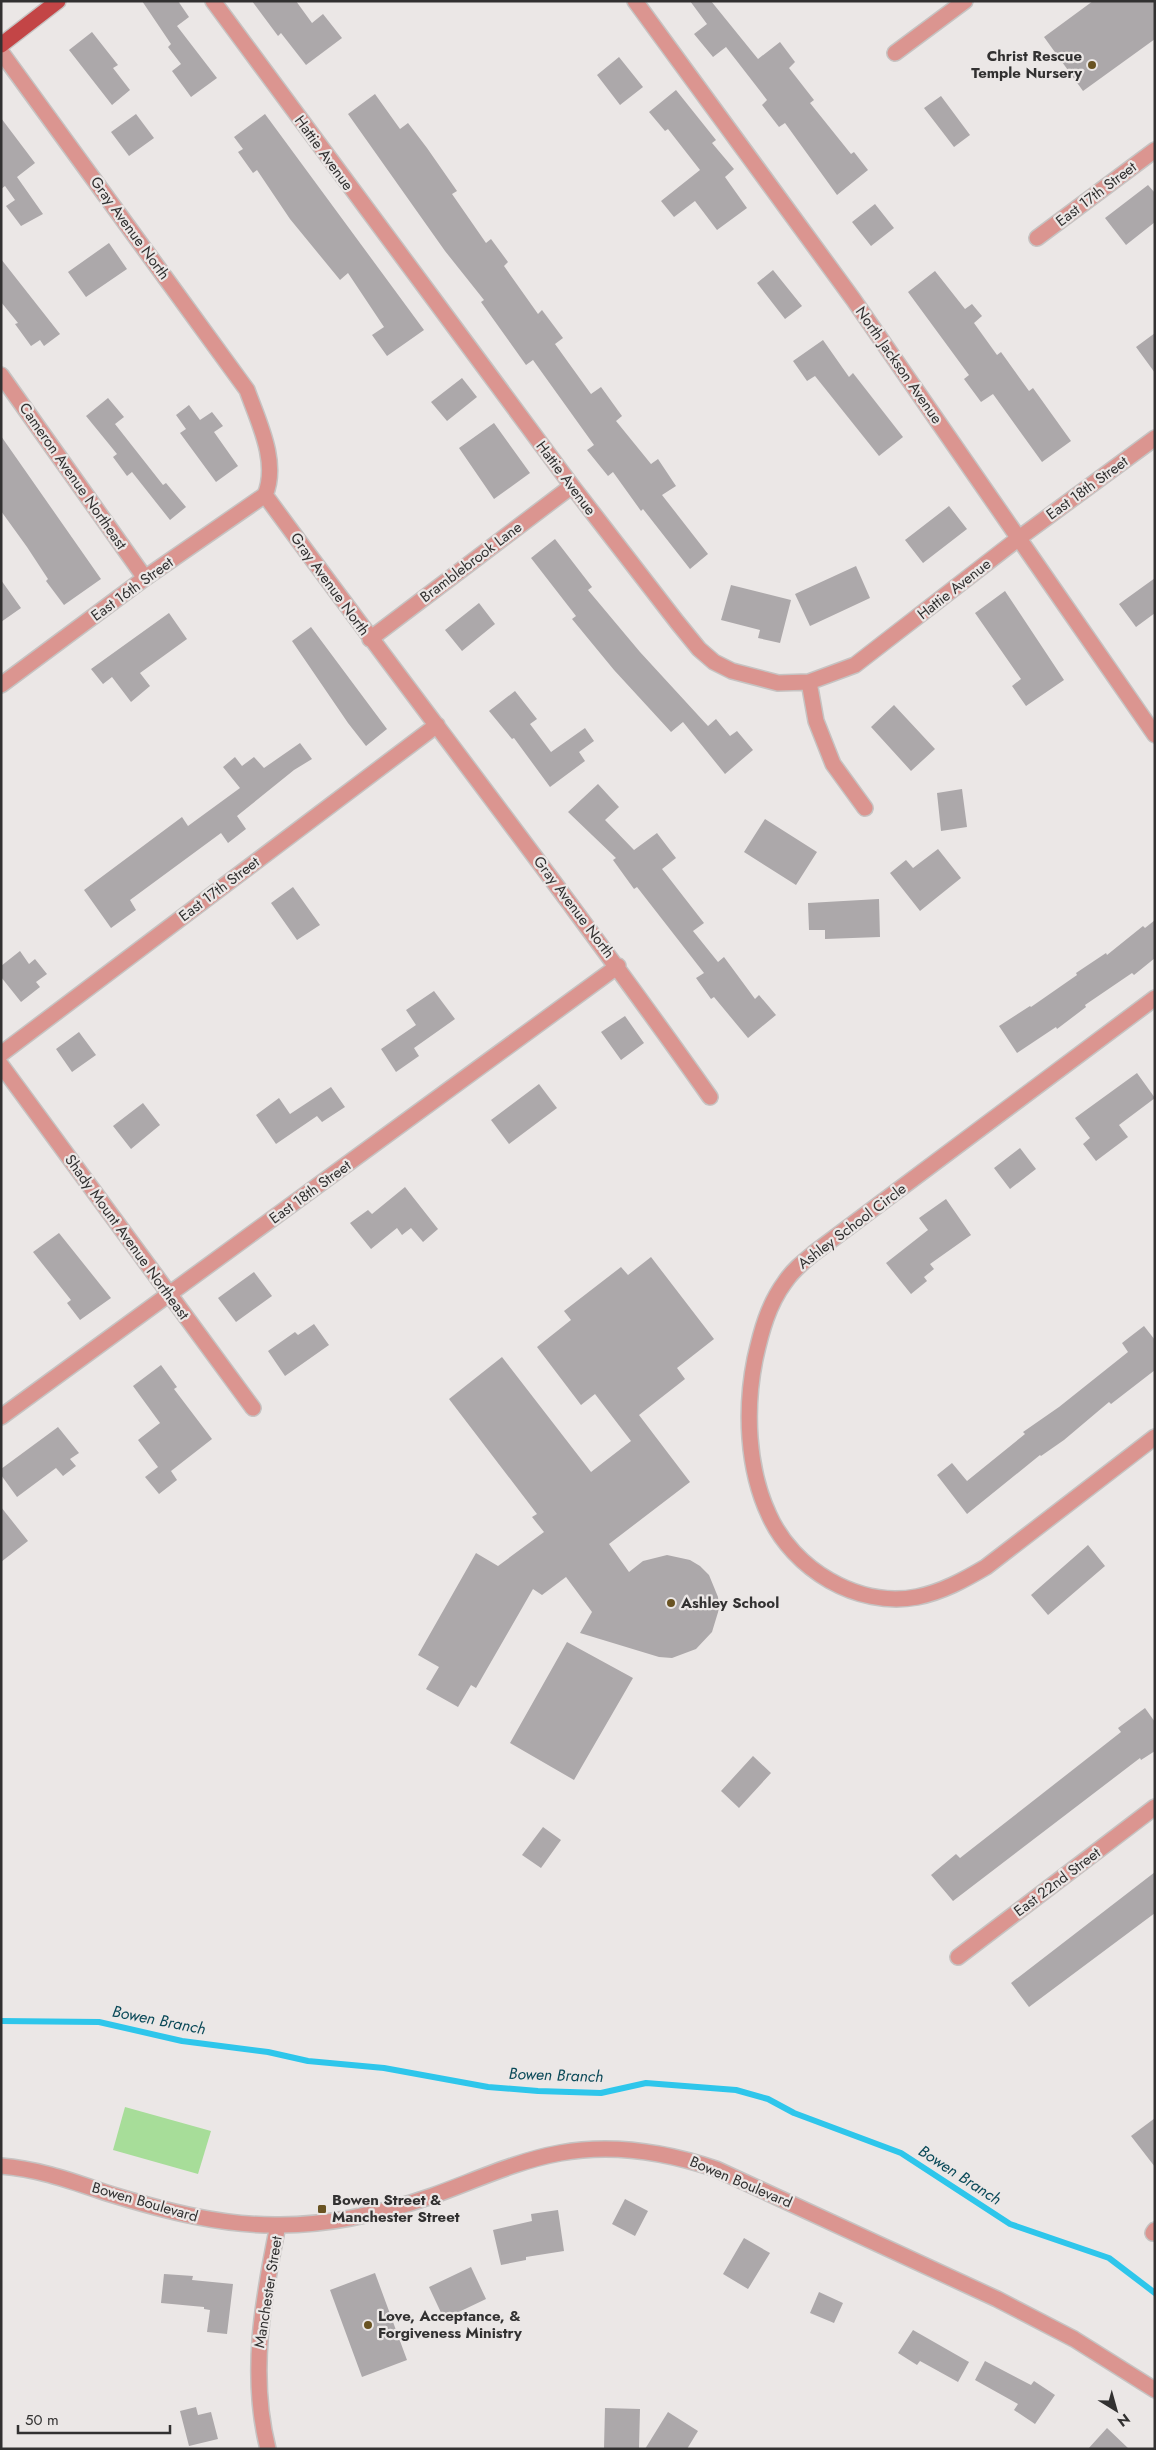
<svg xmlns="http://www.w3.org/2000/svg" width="1156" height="2450" font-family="Jost,sans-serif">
	<rect width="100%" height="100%" fill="#ebe7e6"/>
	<path fill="#a7dd99" d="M125 2107 211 2131 198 2174 113 2150Z"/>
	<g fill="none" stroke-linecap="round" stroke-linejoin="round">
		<path stroke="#2ec6eb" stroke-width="6" d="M1 2021 99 2022 182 2041 268 2052 308 2061 384 2068 488 2087 538 2091 601 2093 646 2083 736 2090 768 2099 794 2113 901 2153 1010 2224 1109 2258 1155 2293"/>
	</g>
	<path fill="#aca8aa" d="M142 1H178L189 17 177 26 217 78 191 97 172 71 181 64 168 47 171 44Z
		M252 1H296L312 23 323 14 342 38 306 65 281 33 278 36Z
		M690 1H711L758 59 780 42 795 62 789 68 814 100 810 103 851 154 854 152 868 170 837 195 785 123 779 127 762 105 767 100 726 47 713 57 694 34 707 24Z
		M1093 1H1155V39L1083 91 1044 37Z
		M92 32 118 65 113 68 130 90 112 105 69 50Z
		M619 57 643 87 620 105 597 75Z
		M676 90 716 140 712 143 734 169 725 177 747 208 717 230 695 201 674 217 661 201 700 170 668 129 665 131 649 112Z
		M375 94 400 129 408 123 427 148 457 191 452 194 486 243 491 239 508 262 504 266 538 314 542 310 563 338 555 344 591 394 601 387 622 416 616 421 651 464 658 459 676 486 662 495 708 554 690 569 643 509 641 511 613 472 608 476 587 450 594 445 533 360 526 365 481 302 484 300 445 251 348 114Z
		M941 96 970 135 954 147 924 108Z
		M136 114 154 138 129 156 111 132Z
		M265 114 424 330 387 356 372 335 384 327 348 273 340 280 290 219 257 170 253 173 238 152 243 149 234 137Z
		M1 118 35 163 17 177 43 214 21 226 6 206 15 200 5 186 1 189Z
		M1148 185 1155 193V222L1126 245 1105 218Z
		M875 204 894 228 871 246 852 222Z
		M109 243 127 269 86 297 68 272Z
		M1 259 60 334 44 346 40 340 31 346 15 324 18 323 1 302Z
		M773 270 802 306 785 319 757 283Z
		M935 271 965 309 972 304 982 316 974 323 997 355 1001 352 1029 391 1033 388 1071 441 1042 462 993 394 981 402 964 379 969 375 908 292Z
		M1155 333V373L1136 347Z
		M823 340 849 377 853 373 903 437 879 456 815 376 807 381 793 361Z
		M462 378 477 397 447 421 431 402Z
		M108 398 124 417 115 424 163 485 166 483 186 507 170 520 132 472 127 476 113 457 117 454 86 416Z
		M189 405 200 420 212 412 223 426 214 432 238 466 216 482 180 433 186 429 176 415Z
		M494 423 530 473 494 499 459 448Z
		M1 436 101 579 64 605 46 581 48 579 27 547 1 511Z
		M949 506 967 529 923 563 905 540Z
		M555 539 592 587 588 590 640 652 708 726 716 719 730 736 737 731 753 750 725 774 683 722 671 732 614 670 572 619 576 616 531 558Z
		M856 566 870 598 810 626 795 594Z
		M1155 578V613L1136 627 1119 604Z
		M1 580 21 608 1 622Z
		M731 585 791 600 780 643 758 638 760 630 721 620Z
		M1005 591 1064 680 1026 706 1012 686 1021 679 975 613Z
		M479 603 495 624 462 651 445 630Z
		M169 613 187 639 140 673 150 686 131 702 112 677 103 684 91 669Z
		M311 627 387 729 366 746 348 723 292 641Z
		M515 691 537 719 530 724 551 752 585 728 594 741 579 752 585 761 550 787 514 738 512 739 489 711Z
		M894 705 935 749 911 771 871 727Z
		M300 743 312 759 294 770 237 816 246 829 228 843 221 833 130 900 136 910 111 928 84 890 182 817 188 826 240 788 223 767 235 757 242 766 254 757 264 768Z
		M598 784 619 807 605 820 634 850 657 833 676 858 662 869 704 923 693 931 718 962 724 957 755 999 759 995 776 1015 748 1038 714 997 711 999 696 978 704 973 637 887 634 889 613 860 616 858 568 812Z
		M962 789 967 827 941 831 937 793Z
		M765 819 817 852 796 885 744 852Z
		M938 849 961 878 920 911 890 873 906 860 913 868Z
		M293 887 320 925 297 940 271 903Z
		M879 899 880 937 825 939V930H809L808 903Z
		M1155 920V958L1134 975 1132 973 1085 1005 1086 1007 1057 1029 1056 1027 1017 1053 999 1026 1030 1006 1031 1007 1077 975 1076 973 1106 953 1107 955 1143 926 1145 928Z
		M20 951 29 964 35 959 47 974 36 982 40 987 21 1002 1 977V966Z
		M434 991 455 1019 414 1048 419 1056 396 1072 381 1049 416 1025 406 1010Z
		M625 1016 644 1043 621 1060 601 1032Z
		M79 1032 96 1055 72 1072 56 1049Z
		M1137 1073 1155 1098 1119 1125 1128 1137 1096 1161 1083 1144 1090 1138 1075 1118Z
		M539 1084 557 1108 509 1144 491 1120Z
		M331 1087 345 1107 322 1122 317 1116 276 1144 256 1115 279 1098 290 1114Z
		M143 1103 160 1125 131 1149 113 1126Z
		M1020 1148 1036 1169 1010 1189 994 1168Z
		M405 1187 438 1229 423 1242 411 1228 402 1235 397 1228 371 1249 350 1223 368 1210 372 1214Z
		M946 1199 971 1235 930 1264 934 1269 924 1277 927 1281 911 1294 886 1263 928 1230 919 1218Z
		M59 1233 111 1298 80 1320 67 1303 71 1300 33 1252Z
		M651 1257 714 1339 677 1368 685 1379 639 1415 690 1482 609 1544 629 1572 643 1561 667 1555 690 1560 700 1566 709 1575 718 1597 719 1609 712 1632 696 1649 672 1658 659 1657 580 1633 592 1612 566 1577 542 1595 533 1589 476 1688 471 1685 458 1707 426 1689 439 1667 418 1655 476 1553 498 1566 544 1532 532 1517 537 1514 449 1399 502 1357 591 1472 631 1441 595 1394 581 1405 537 1347 571 1320 564 1311 621 1267 628 1275Z
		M254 1272 272 1296 236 1322 218 1298Z
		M314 1324 329 1345 285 1376 268 1351 295 1332 298 1335Z
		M1144 1326 1155 1340V1370L1111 1404 1109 1402 1064 1440 1041 1456 1040 1455 967 1514 937 1475 952 1463 967 1481 1025 1434 1023 1432 1059 1407 1128 1352 1122 1343Z
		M161 1365 177 1387 174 1389 212 1439 171 1471 177 1480 159 1494 145 1477 158 1467 138 1440 160 1423 133 1386Z
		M58 1427 79 1453 70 1459 76 1466 63 1476 56 1468 17 1497 1 1475V1469Z
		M1 1507 28 1541 1 1562Z
		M1088 1545 1105 1566 1048 1615 1031 1595Z
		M567 1642 633 1678 574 1780 510 1743Z
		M1145 1708 1155 1722V1751L1141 1760 1140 1758 953 1901 931 1875 956 1854 960 1858 1070 1772 1121 1732 1118 1728Z
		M753 1756 771 1773 739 1808 721 1791Z
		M543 1827 561 1840 541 1868 522 1855Z
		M1155 1872V1913L1029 2007 1011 1983Z
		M1155 2118V2167L1131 2136Z
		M625 2199 648 2211 635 2236 612 2224Z
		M558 2210 564 2251 526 2257V2260L501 2265 493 2230 532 2221 531 2214Z
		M744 2238 770 2253 748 2289 723 2274Z
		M471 2267 486 2299 444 2319 429 2287Z
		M375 2273 407 2360 362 2377 330 2290Z
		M164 2274 193 2276 192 2280 233 2284 227 2334 207 2332 210 2310 204 2309V2307L161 2303Z
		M819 2292 843 2303 834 2323 810 2313Z
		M913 2330 969 2362 958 2382 920 2361 917 2365 898 2353Z
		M985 2361 1031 2385 1034 2381 1055 2395 1035 2424 1014 2410 1018 2404 975 2380Z
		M196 2407 198 2415 211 2412 218 2439 189 2446 180 2411Z
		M605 2408 640 2409 639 2448H604Z
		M668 2412 698 2431 687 2449H645Z
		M1107 2428 1129 2449H1088Z"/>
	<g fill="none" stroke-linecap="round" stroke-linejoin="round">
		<defs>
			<path id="minor" d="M213 1 572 486 677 622 699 649 714 662 732 671 778 683 809 682 855 665 1019 538 1155 438
				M635 1 853 299 1155 735
				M1 52 247 390C258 421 279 462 265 495
				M895 53 965 1
				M1037 238 1155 150
				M1 375 145 578
				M265 495C412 696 566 893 710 1097
				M370 639 572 486
				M809 682 816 721 833 764 865 808
				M1 685 145 578 265 495
				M1155 998 814 1253C803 1262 793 1270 785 1282 768 1305 761 1332 755 1359 745 1409 747 1468 769 1515 793 1569 857 1608 917 1597 942 1592 964 1580 986 1567L1155 1437
				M1 1054 437 725
				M1 1065 253 1408
				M1 1417 618 966
				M958 1957 1155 1807
				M1 2166C40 2169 74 2182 110 2194 165 2211 223 2226 280 2225 332 2225 383 2213 432 2196 474 2181 516 2161 560 2153 614 2143 666 2152 716 2169L997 2299 1074 2339 1155 2390
				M1153 2233 1155 2230
				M268 2449C249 2374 263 2299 278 2225"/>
			<path id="major" d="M1 45 58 1"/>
		</defs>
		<use href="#minor" stroke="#c6c3c2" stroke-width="18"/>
		<use href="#major" stroke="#c6c3c2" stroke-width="18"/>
		<use href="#minor" stroke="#db9590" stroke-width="15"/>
		<use href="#major" stroke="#c34546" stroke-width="15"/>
	</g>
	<g fill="#695322" stroke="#ebe7e6" stroke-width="2">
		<circle cx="1092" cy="65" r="5"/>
		<circle cx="671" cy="1603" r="5"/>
		<rect x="317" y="2204" width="10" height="10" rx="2.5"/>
		<circle cx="368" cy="2325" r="5"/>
	</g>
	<g text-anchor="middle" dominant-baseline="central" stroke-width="4.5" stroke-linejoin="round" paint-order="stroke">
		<g font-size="15" font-weight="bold" fill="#323131" stroke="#ebe7e6" text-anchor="start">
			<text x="1082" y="56" text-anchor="end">Christ Rescue<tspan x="1082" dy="17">Temple Nursery</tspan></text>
			<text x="681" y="1603">Ashley School</text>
			<text x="332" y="2200">Bowen Street &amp;<tspan x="332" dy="17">Manchester Street</tspan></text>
			<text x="378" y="2316">Love, Acceptance, &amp;<tspan x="378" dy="17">Forgiveness Ministry</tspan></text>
		</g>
		<g font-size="15" fill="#323131" stroke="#ebe7e6">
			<text transform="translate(324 153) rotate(54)">Hattie Avenue</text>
			<text transform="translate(1096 194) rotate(-37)">East 17th Street</text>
			<text transform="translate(130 228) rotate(54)">Gray Avenue North</text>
			<text transform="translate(899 365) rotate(55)">North Jackson Avenue</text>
			<text transform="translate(73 476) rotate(55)">Cameron Avenue Northeast</text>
			<text transform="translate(566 478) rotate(53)">Hattie Avenue</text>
			<text transform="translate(1087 488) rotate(-36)">East 18th Street</text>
			<text transform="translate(471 562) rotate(-37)">Bramblebrook Lane</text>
			<text transform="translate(330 584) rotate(54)">Gray Avenue North</text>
			<text transform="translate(132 589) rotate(-36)">East 16th Street</text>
			<text transform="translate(954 589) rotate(-38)">Hattie Avenue</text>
			<text transform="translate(219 889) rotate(-37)">East 17th Street</text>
			<text transform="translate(574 907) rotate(53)">Gray Avenue North</text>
			<text transform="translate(310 1192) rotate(-36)">East 18th Street</text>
			<text transform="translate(852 1226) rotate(-37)">Ashley School Circle</text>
			<text transform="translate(127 1237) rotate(54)">Shady Mount Avenue Northeast</text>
			<text transform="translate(1057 1882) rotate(-37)">East 22nd Street</text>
			<text transform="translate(741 2182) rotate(23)">Bowen Boulevard</text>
			<text transform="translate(145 2202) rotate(16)">Bowen Boulevard</text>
			<text transform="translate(268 2292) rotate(-81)">Manchester Street</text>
		</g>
		<g font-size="16" font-style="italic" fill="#0b4a59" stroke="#ebe7e6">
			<text transform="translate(159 2020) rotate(11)">Bowen Branch</text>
			<text transform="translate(556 2075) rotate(2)">Bowen Branch</text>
			<text transform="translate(960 2175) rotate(33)">Bowen Branch</text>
		</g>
	</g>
	<rect width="1156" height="2450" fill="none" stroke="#323131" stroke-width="5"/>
	<g transform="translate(1116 2410) rotate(143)" stroke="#ebe7e6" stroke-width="4" paint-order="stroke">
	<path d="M0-4L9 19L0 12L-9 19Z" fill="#323131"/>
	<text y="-8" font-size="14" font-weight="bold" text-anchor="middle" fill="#323131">N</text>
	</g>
	<path d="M18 2425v8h152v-8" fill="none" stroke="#323131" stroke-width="2.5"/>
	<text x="25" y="2425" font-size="15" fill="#323131" stroke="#ebe7e6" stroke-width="4" paint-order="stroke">50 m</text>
</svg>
